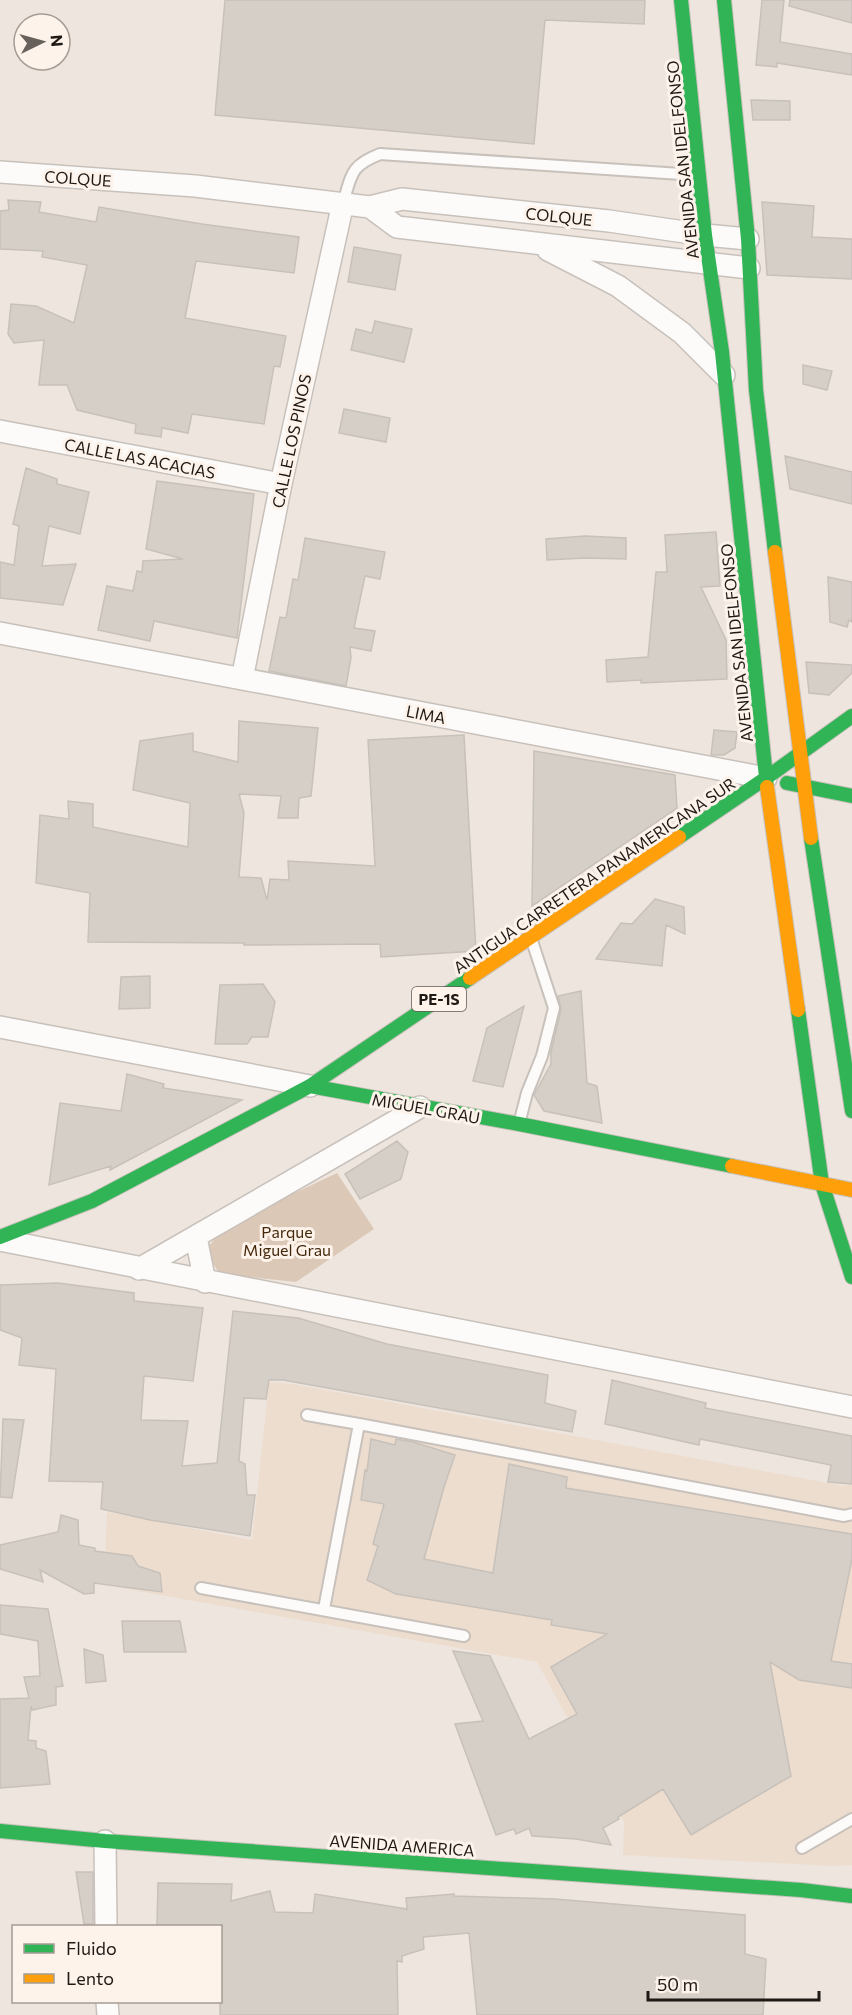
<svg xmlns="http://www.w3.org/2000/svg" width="852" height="2015" font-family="Commissioner,sans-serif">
	<rect width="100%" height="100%" fill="#eee6de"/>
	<path fill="#edddcf" d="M269 1382 293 1384 417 1407 845 1486 852 1484V1865L832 1866 623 1855 624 1822 537 1662 104 1585 107 1512 252 1540Z"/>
	<path fill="#dbc8b7" d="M337 1173 374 1229 296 1282 220 1274 205 1252 223 1227Z"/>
	<path fill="#d5cfc8" stroke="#c7c1ba" stroke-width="1.5" d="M225 0H645L644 24 545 20 534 144 215 115Z
		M762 0H784L780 42 852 54V75L777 63V67L756 65Z
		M790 0H852V23L789 6Z
		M751 100 790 101V120H753Z
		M8 200 41 202 39 212 96 222 99 207 202 224 299 237 294 273 196 261 185 318 286 336 280 367 274 366 264 424 192 414 188 433 162 428 161 437 135 433 136 424 77 410 67 385H39L44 340 14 343 8 334 11 304 36 306 74 323 87 265 42 257 43 251 0 249V211L9 210Z
		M762 202 814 206 812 237 852 239V279L767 275Z
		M354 247 401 255 395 290 348 282Z
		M375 321 412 329 404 362 351 350 356 329 372 333Z
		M803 365 832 371 827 390 803 384Z
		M344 409 390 418 386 442 339 433Z
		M785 456 852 472V504L790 489Z
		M26 468 57 479V484L89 492 80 534 49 526 42 566 76 564 63 605 0 598V562L14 565 19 526 13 524Z
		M157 481 254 494 237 638 154 621 150 641 98 630 107 586 133 591 137 571 142 572 143 561 183 559 146 549Z
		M716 532 720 586 701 587 726 640 727 679 641 683V680L607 682 606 660 648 657 656 572H667L665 535Z
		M585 536 626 538V559L585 558 547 560 546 539Z
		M305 538 385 552 380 579 365 576 354 628 375 631 371 651 350 647 351 658 346 686 269 671 280 617 286 618 293 579 298 580Z
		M828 577 852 582V622L849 620 847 627 830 622Z
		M806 662 852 665V673L829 695 809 693Z
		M239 721 318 728 311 796 299 798 298 818H278L281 796 239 794 244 813 239 877 261 878 267 900 270 879 289 880 288 861 375 866 368 740 464 735 476 951 381 957 380 944 244 945V943L88 942 90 893 36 883 40 815 69 819 68 801 93 804V827L188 847 190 803 133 790 140 741 193 733V751L238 762Z
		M714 730 737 732 735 748 724 755H711Z
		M534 751 675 775 677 808 532 906Z
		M655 899 684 907 685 934 666 925 662 966 596 959 621 923 632 924Z
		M150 976V1008L119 1009 121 977Z
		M263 984 275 1002 268 1037H252L247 1044H215L220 985Z
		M581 991 587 1083 597 1086 602 1123 544 1111 534 1095 551 1064V1052L561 1009 558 996Z
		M524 1006 503 1087 473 1081 487 1028Z
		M127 1074 164 1084 163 1088 242 1100 110 1170 111 1166 49 1185 60 1103 121 1111Z
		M397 1141 408 1152 401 1179 360 1199 345 1174Z
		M58 1283 134 1293V1301L203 1308 193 1381 144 1376 141 1420 188 1421 182 1466 217 1463 233 1311 298 1318 387 1344 548 1375 545 1403 576 1411 572 1432 283 1380H269L266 1399 244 1398 239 1461 245 1464 247 1495H255L250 1536 150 1520 101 1509 103 1482 49 1481 56 1369 19 1365 22 1338 0 1330V1285Z
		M612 1380 706 1403 705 1408 852 1436V1484L828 1482 831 1465 700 1439 699 1445 605 1424Z
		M3 1419 24 1420 12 1498 0 1497Z
		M371 1439 395 1445 396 1439 413 1442 455 1455 444 1487 424 1559 493 1573 509 1464 567 1477 566 1488 852 1534V1559L831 1661 852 1664V1688L799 1680 770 1662 791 1776 691 1835 663 1789 618 1817 619 1819 603 1828 611 1845 576 1839 532 1836 529 1828 516 1834 514 1829 496 1835 455 1724 483 1721 453 1651 490 1656 529 1739 577 1714 551 1667 607 1634 551 1625 552 1620 396 1594 367 1580 378 1546 373 1544 384 1504 361 1500 365 1470 367 1471Z
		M61 1515 78 1520 79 1545 95 1548V1551L132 1556 138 1566 160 1573 162 1592 94 1583V1593L84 1594 40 1570 43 1582 0 1569V1545L58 1532Z
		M0 1605 48 1609 63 1686 56 1687V1705L32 1710 31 1706 28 1740 36 1741V1748L46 1751 50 1784 0 1788V1699L29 1698 24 1677 40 1676 38 1641 0 1634Z
		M122 1621H180L186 1652H124Z
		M84 1649 103 1655 106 1681 86 1683Z
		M76 1872H93V1924H84Z
		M158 1883 232 1884 231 1901 270 1891 275 1912 313 1913 315 1894 407 1909 406 1898 454 1894V1896L555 1899 745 1915V1954L766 1959 763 2015H477L469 1933 423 1937 424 1949 402 1956V1962L397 1961 398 2015H220V1926H157Z"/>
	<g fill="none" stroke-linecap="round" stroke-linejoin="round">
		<defs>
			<path id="lane" d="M343 203C352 174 350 166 380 154L696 175
				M519 1124 527 1093 542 1056 554 1008 532 941
				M307 1415 359 1424 324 1609
				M359 1424 844 1516 852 1514
				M201 1588 464 1636
				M802 1848 852 1819"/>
			<path id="street" d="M0 172 195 186 370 207 402 199 609 221 705 235 748 239
				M370 207 397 227 749 268
				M548 250 618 286 682 333 724 375
				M0 431 281 484
				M0 633 766 778
				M242 679 281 484 343 203
				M0 1027 310 1086
				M196 1237 205 1282
				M0 1240 852 1407
				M139 1269 420 1107
				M105 1841 106 1926
				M107 2002 108 2015"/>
			<path id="fast" d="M681 0 705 235 722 352 767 787
				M724 0 748 239 756 390 775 552
				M787 783 852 796
				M679 837 766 778 852 716
				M811 838 852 1111
				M798 1010 822 1184 852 1277
				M310 1086 519 1124 732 1166
				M0 1237 92 1201 310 1086 470 978
				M0 1831 105 1841 801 1890 852 1896"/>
			<path id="slow" d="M775 552 811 838
				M767 787 798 1010
				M470 978 679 837
				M732 1166 852 1190"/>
		</defs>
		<use href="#lane" stroke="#c8c1bb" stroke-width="14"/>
		<use href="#street" stroke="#c8c1bb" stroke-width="24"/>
		<use href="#fast" stroke="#c8c1bb" stroke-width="16"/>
		<use href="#slow" stroke="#c8c1bb" stroke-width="16"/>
		<use href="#lane" stroke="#fcfbfa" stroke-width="10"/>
		<use href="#street" stroke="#fcfbfa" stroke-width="21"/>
		<use href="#fast" stroke="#30b455" stroke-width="14"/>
		<use href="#slow" stroke="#ff9f0a" stroke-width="14"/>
	</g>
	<g text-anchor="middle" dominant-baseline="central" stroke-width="6" stroke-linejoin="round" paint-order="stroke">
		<rect fill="#fdf3eb" stroke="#625a55" stroke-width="1.5" x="412" y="987" width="54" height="24" rx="4.5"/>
		<g font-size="15" font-weight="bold" fill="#1f1915">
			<text x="439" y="999">PE-1S</text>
		</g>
		<g font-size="16" fill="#1f1915" stroke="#fdf3eb">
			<text transform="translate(682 160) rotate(-96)">AVENIDA SAN IDELFONSO</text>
			<text transform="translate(78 178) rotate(4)">COLQUE</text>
			<text transform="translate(559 216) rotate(6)">COLQUE</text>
			<text transform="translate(291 441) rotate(-78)">CALLE LOS PINOS</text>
			<text transform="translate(140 458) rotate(11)">CALLE LAS ACACIAS</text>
			<text transform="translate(736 643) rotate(-96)">AVENIDA SAN IDELFONSO</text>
			<text transform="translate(426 714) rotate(11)">LIMA</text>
			<text transform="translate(594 875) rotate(-34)">ANTIGUA CARRETERA PANAMERICANA SUR</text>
			<text transform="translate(426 1108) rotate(10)">MIGUEL GRAU</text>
			<text transform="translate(402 1845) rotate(4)">AVENIDA AMERICA</text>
		</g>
		<g font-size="16" fill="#44280b" stroke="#fdf3eb">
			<text x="287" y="1231">Parque<tspan x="287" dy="18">Miguel Grau</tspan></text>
		</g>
	</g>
	<rect x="12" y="1925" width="210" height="78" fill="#fdf3eb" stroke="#a49c95" stroke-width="1.5"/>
	<rect x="24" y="1944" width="30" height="9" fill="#30b455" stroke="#a49c95" stroke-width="1.5"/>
	<text x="66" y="1955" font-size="18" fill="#1f1915">Fluido</text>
	<rect x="24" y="1974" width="30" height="9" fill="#ff9f0a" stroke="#a49c95" stroke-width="1.5"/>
	<text x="66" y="1985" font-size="18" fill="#1f1915">Lento</text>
	<g transform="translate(42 42) rotate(85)"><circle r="28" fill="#fdf3eb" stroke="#a49c95" stroke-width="1.5"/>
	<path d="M0-4.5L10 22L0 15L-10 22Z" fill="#67615b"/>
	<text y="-9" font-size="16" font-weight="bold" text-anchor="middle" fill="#1f1915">N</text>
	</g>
	<path d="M648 1991v9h171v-9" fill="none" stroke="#1f1915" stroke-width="3"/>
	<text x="657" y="1991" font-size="18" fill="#1f1915" stroke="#fdf3eb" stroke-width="4.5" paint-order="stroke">50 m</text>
</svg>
